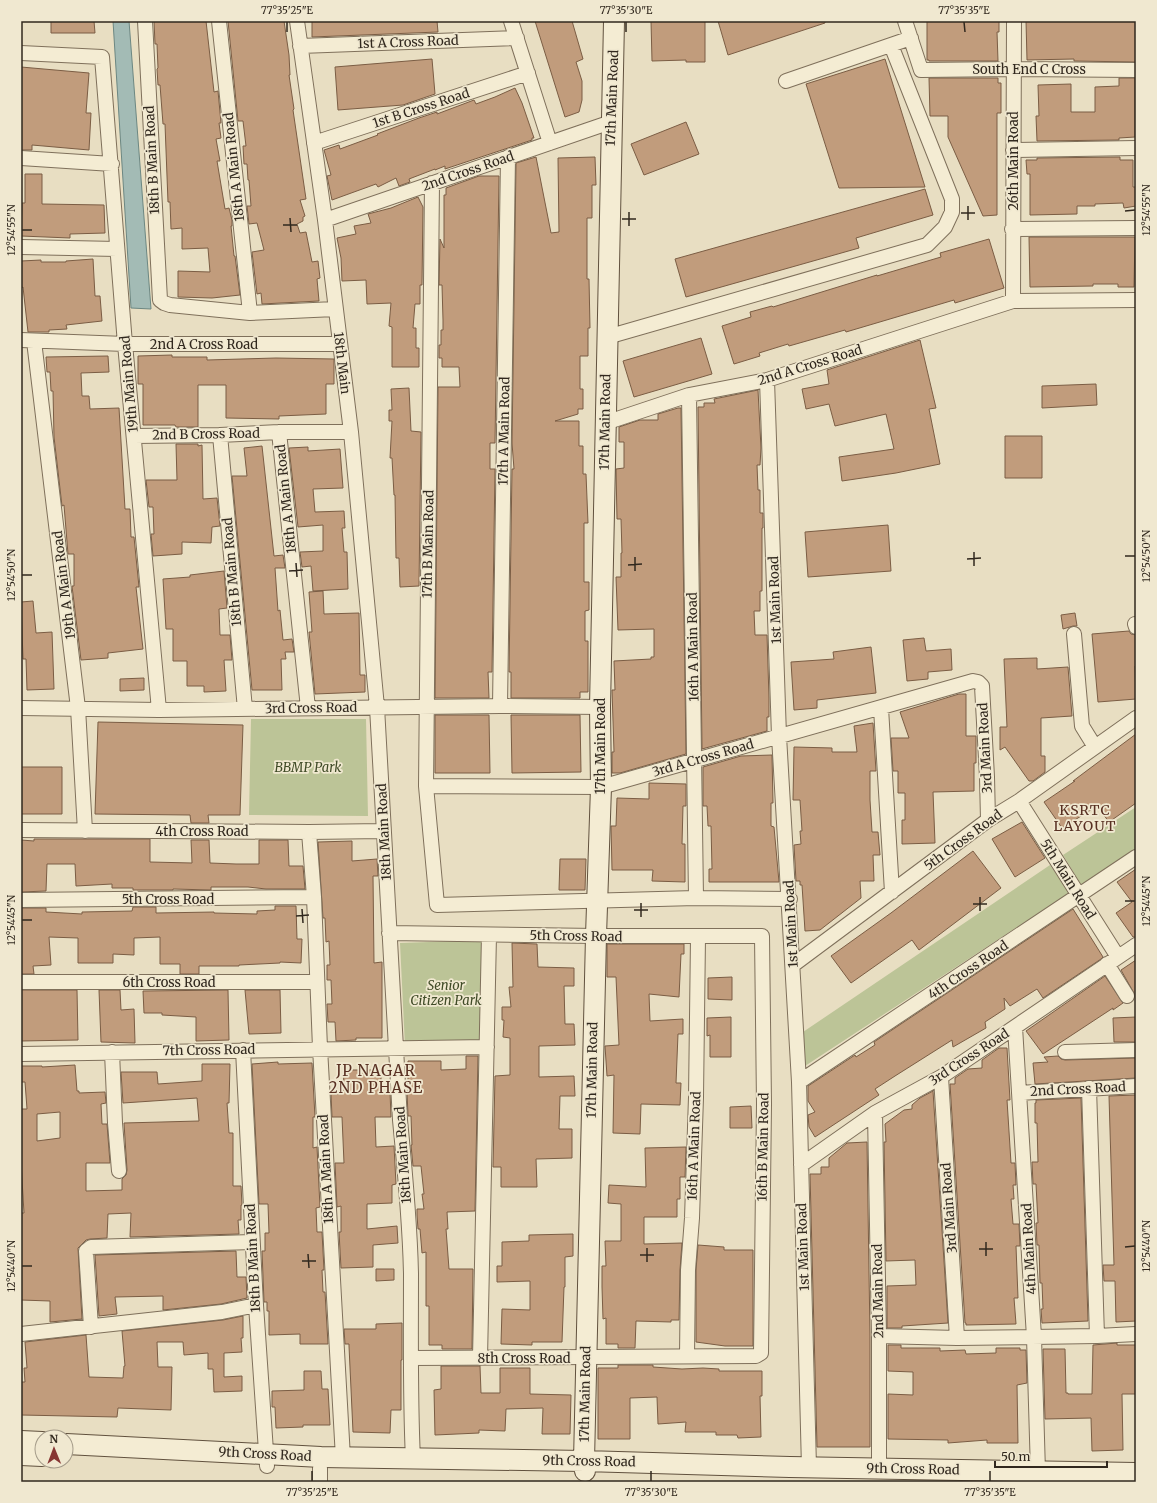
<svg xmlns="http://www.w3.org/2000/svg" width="1157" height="1503" font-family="Merriweather,serif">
	<rect width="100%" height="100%" fill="#e8dec2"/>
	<path fill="#bcc497" d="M251 719H366L368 816 249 815Z
		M1136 807V851L1082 886 1063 855Z
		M1050 865 1069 893 805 1066 803 1032Z
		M488 940 493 1042 405 1046 400 943Z"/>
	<path fill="#a3bbb5" stroke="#6c8782" d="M113 21H129L151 309 131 308Z"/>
	<path fill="#c19c7c" stroke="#7b5d44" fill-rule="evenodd" d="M51 21H94L95 33H51Z
		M154 21H206L214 92 218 91 221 123H219L221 138 216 139 220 161H217L225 209 229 208 232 220V226H231L234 256H235L240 295 212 298 178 297V271L210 272 208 248 182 249V228L171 229 170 202H168L165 124H163L160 85H158L157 69 158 68 157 44H155Z
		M228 21H284L289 55 290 75H289L294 109 293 110 306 199 300 200 305 216 303 217V221L297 224 300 233 306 232 312 262 318 261 320 278 317 279 319 301 262 304 261 293 257 294 252 252 264 250 257 223 249 224 247 206H251L249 180H248L247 164H244L243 146H246L243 121H238Z
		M312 21H437L438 32 312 37Z
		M535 21H572L583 59 576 62 582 81V100L579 112 565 117Z
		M651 21H705V62H686V60L652 61Z
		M718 21H825V23L728 55Z
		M927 21H999V32H997L998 61H929V60H927Z
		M1026 21H1136V62L1074 61V59L1027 60Z
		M432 59 435 94 403 105 338 110 335 67Z
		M885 59 925 187 839 188 806 84Z
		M21 67 89 73 86 113H91L89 150 32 145V150H21Z
		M929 78H998V83H1001V113H997V215L983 216 948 137V116H930Z
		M1119 78H1135V137L1119 138V140L1037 141 1036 116H1039L1038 85 1071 84V112H1095V87L1119 86Z
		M515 88 522 103 534 138H532V140L445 169V166L435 170V169L409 179 410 182 399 186 396 178 378 187 376 184 332 200 327 176 331 175 324 150 339 145 340 149 378 135 377 134 419 118 437 112V114L474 100 476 104 495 97Z
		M686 122 699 154 644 175 631 144Z
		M536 157 551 233 559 232 558 158 595 157 596 185H592V218H587V279H589L590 328H588V356H580V389H583V409H578V414L555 421H579V446H583V474H586L588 523H584V582H589V610L585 611V641H588V692H580V698H511V672H509L512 469H514L512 443 516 163Z
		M1120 157V160H1133V187H1136V206L1124 208 1123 203 1095 204V206H1077V214L1030 215V174H1027L1026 160H1037V158Z
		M25 174H42V204L104 205 105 233 70 234V238L21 236 22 203H25Z
		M479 176H499L495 443H490V469H495L492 672H488L489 698H435L438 387H460L459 367H442V358H439V345H441V330H443V320L442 285H439L440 239 444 248V195H446V188Z
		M925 189 933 215 856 238 859 248 686 297 675 259Z
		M418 197 423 207 422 285H420V304H415L413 328H416V348H419V367H392V327L389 326 391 303 367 304 366 280 342 281 341 258 337 238 356 234 354 226 371 223 368 214 391 208Z
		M1029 237H1135L1134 287H1118V284H1093V286L1030 287Z
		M989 239 1004 288 955 303 954 300 846 332 845 330 789 346 788 344 759 353 760 356 734 364 722 326 751 317 750 312 772 306 773 307 877 275V276L941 257 940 253Z
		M93 259 95 296H100L102 321 66 325 67 329 49 330V332H28L23 287 21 288V261L41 260V262H66V261Z
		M701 338 712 374 634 397 623 361Z
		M920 340 936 408 929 409 940 464 896 473 842 481 839 457 894 449 886 414 835 426 829 404 806 409 802 389 829 384 827 370Z
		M172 355V357H207V360L276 358 334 359V384H326V414L279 416V419L226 418V385H198V427H176L175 425H143V384H138V356Z
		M108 356 109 372 81 373 82 396H89L90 409 119 408 125 509H130L131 537H134L139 587H136L143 649 108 653V658L81 660 72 586H74V554H68L64 505 62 506 54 437 53 391H51L50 372H47L46 357Z
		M1096 384 1097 405 1042 408V386Z
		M409 388 411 431 421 432 419 586 400 587 399 558H396L395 495H394L392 458H390L392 421H389V410H392L391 389Z
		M758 390 761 448 760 465H757L758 490H760V513H763V528H762V591H760V611H754L755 635H767L769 698V717H767V731L702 749 698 407H704V403H715L714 399Z
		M678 408H681L686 754 620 773H612V752H614L612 690H615L614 661 651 659V657H654V629L618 630 616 577H621V553H622L621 519H617L616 469 624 468V442H619V427L640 420H658V414Z
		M1005 436H1042V478H1005Z
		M176 444H198V446L202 445 203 499 217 498 220 526 212 527 211 543 182 542V554L153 556 151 534H154L153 507H149L146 480H177Z
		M262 446 274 556 283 555 285 568H275L278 611 280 610 283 640 292 639 294 652H285L286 659H281L282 690H252L232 476H247L244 448Z
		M308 447V451L340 449 343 488 313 489 315 512 344 511 345 528H342L344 552H347L348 589 313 591 311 566 302 567 300 552 323 551V525L298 527 289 448Z
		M888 525 891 571 808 577 805 532Z
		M224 571 227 608 219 609 220 635H230L232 660H224L226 691 204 692V686H187V661H173V629H166L163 579 190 577V575Z
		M323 591 324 614 359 613 360 675H365V692L315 694 309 632H312L309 592Z
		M33 601 36 633 52 632 54 689 27 690 26 659H23L21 602Z
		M1075 613 1077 626H1073L1063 629 1061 615Z
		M1129 631 1131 634 1136 635V666H1135L1136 699 1098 702 1092 634Z
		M924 638 926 651 951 649 952 670 928 672V679L907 681 903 640Z
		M871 647 876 693 817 700V708L794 710 791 662 834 659 833 652Z
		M1037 658V669L1068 667 1072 716 1041 718V756H1045V772L1033 781H1029L1005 747 1000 750V727H1007L1004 659Z
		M144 678V690L120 691V679Z
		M959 694H966V736H976V763H974V791L933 792 935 843 902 844V820H905V793H898V771H893L891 738H909L900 712Z
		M435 715H489L490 773H435Z
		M511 715H580L581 772 512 773Z
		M98 722 243 725 240 815H208L209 823H191L190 815 95 814Z
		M873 723 876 771H870V800L872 832H878L880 855H873L874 881H860L861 898 820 930 805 931 802 885H800V881H796L794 845 801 844 800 831H802L800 800H793L794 747 832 748V752H857L854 726Z
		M1136 734V803L1109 822 1097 806 1062 828 1044 802 1075 781H1073Z
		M772 755 773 803H771V826L774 827 779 882H709V869H712L711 826H708L707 806H703V767L741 756Z
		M21 767H62V814H21Z
		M649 783 686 784V806H683L682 844H685V882L652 881 653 870H612L611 826H616L617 798 649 799Z
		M1022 822 1045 858 1015 877 992 839Z
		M34 839H150V862L192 863 191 840H209L210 863 236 864H259V840H288L289 866H303L305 889H266L248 887H211V890L173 889V890H133V888H112V884L76 886 75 864H47L46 891 21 892V840L34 841Z
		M352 841V861L377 859 378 876H373L374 963 382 962V1038H356V1040L336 1041 335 1022H328L327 1004H332L331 980H327V965H330L329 941 326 942 325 918H323L318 842Z
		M973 851 1001 888 919 950 912 940 851 983 831 956 891 913Z
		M560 859H586L585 890H559Z
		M1136 869V937H1133L1116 913 1132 902 1117 882Z
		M275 906H296L297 939H302L301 963 280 962V963L239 965V966H199V974H180V964H160V937L134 938V955L113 954V963H78V938L49 937 51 965 33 966 34 974H21V908H46V912L82 914V912L132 911 133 907H156V913L214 912V913L257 914V911L275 910Z
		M1073 909 1103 957 1101 959 1043 998 1037 989 1010 1006 1004 998 1005 1009 985 1022 986 1028 953 1047 952 1040 895 1076 875 1089 879 1095 815 1137 809 1127 808 1115 815 1112 808 1101V1086L855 1055 856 1057 875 1045 874 1042Z
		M512 943 537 944 538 967 574 968V986H564L565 1024H574L575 1045 539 1046V1077L574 1076 575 1096H560L559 1129H572V1158L536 1159 537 1187H501V1167H493L495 1076 510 1075V1038L503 1037 504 1020H502V1007H511L509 987H513Z
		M607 944H684V954H681L679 997 649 994 650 1021 683 1019V1034H678L676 1083H681L680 1105 641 1104 640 1134 613 1133 614 1075 607 1076 605 1046 619 1045 616 977H607Z
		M1136 960V995H1135L1121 970Z
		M1105 976 1123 1003 1113 1010V1008L1043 1054 1026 1031Z
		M732 977V1000L708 999V978Z
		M21 990H77L78 1040 21 1041Z
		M99 990H120L121 1010 134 1009 135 1043 101 1042Z
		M228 990 229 1040 196 1041V1017L162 1015V1013H144L143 991Z
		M245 990H280L281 1033 249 1034Z
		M731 1017V1057H710V1035L707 1036V1018Z
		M1136 1017V1042H1114L1113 1018Z
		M999 1048H1007L1010 1100H1007L1011 1163H1015L1016 1185H1013L1014 1199H1011L1013 1224H1019L1020 1246H1016L1018 1298H1014L1016 1324 966 1325V1323H965L950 1084H955V1078L968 1069 982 1068V1060Z
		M466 1056H478L475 1211 447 1212 448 1229H446L449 1269H473L472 1349H442V1345H429V1306H426V1252L422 1253 420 1229H418L417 1215V1209H424L422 1194H424L421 1166H413L411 1145H412L411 1116H408L407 1091H408V1061H441V1070L466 1069Z
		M1058 1056 1061 1059 1065 1060 1136 1058V1078L1035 1084 1033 1063 1048 1062 1044 1057Z
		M278 1062V1064L312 1063 315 1117H313V1148L317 1147 320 1207 316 1208 317 1232H322L324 1270H322L323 1292H325L328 1344H300V1334L269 1335V1311H267V1302H264L262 1251H265V1233H269L268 1204H259L252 1064Z
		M202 1064H230L229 1103H227L229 1133H233V1186H241L242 1205H241V1220H238L239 1234 130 1237 131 1213 108 1214 107 1238 90 1239 86 1240 78 1248 82 1319 50 1322V1301L21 1300V1213H24L21 1163V1109H27L25 1082H21V1066H42V1067L75 1065 77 1091H79V1093L105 1092 106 1103 101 1104 102 1124H107L110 1163H86V1191L122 1190V1179L126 1175 127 1170 124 1123 199 1121 197 1098 123 1103 121 1072H157L158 1084 202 1081ZM60 1112V1138L37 1141V1114Z
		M344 1070H381V1092H390L391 1117H375L376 1147 394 1146 396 1184 392 1185V1203L367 1204V1229L397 1226 398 1243 373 1245V1267L341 1268 339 1232H341V1206L337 1207 335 1163H344L342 1117H332L331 1094H343Z
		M933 1091 948 1323 902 1326V1328H887V1286L916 1285 915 1260 886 1261 884 1142H886L885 1124 904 1110 912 1109V1105L920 1098Z
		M1136 1095V1321L1116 1322 1115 1281H1104L1103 1265H1114L1109 1096Z
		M1081 1098 1088 1321 1042 1323 1041 1309H1043L1042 1283H1040L1039 1245H1037L1036 1223H1038L1036 1184H1033L1032 1162H1038L1037 1123H1035V1103H1036V1100Z
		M751 1106 752 1128H730V1107Z
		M867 1142 870 1336V1447H817L810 1174H821V1167H829V1158L847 1143Z
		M686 1147 685 1177H680V1199H677V1217H644V1244L682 1243 680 1270 679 1320H671V1322L636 1321 635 1348H618V1344H606V1318L603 1319 602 1287V1266H606L605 1241H621V1204L608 1203 609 1185 646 1187 645 1148Z
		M573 1234V1256L565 1257V1287H564L562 1342H532V1345L501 1344 502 1309 530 1310V1281L497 1282V1266H502V1242L529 1241V1235Z
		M698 1245 724 1247V1250H753V1346H725L696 1342V1270Z
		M236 1251 237 1277H246L247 1298 221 1304 163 1310V1296L115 1297 117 1314 99 1316 95 1255Z
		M376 1269H394V1280L376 1281Z
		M243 1316V1338H241L242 1352 224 1353V1377L242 1376V1391L214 1392 213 1369H208V1353L184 1355 183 1342H157L158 1367H172L171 1410 118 1408 117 1417 21 1415V1382H25L24 1368H27L25 1342 86 1335 89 1377 123 1378 124 1366H125L122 1331 223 1320Z
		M402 1323V1360H401V1410H391L390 1433 353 1432 349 1346V1344H345L344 1329H376V1324Z
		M1117 1343V1345H1136V1394H1122L1123 1450 1092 1451 1091 1418 1045 1419 1043 1349H1065L1066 1393H1068V1394H1092L1093 1345Z
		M888 1345H901V1348H940V1351L965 1350 966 1354 996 1353V1348H1020V1350H1026L1027 1383 1017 1385 1018 1443H987V1440L948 1443V1440L888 1439V1394L913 1395V1372L888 1371Z
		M618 1365H653V1367L682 1369 703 1368 719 1369V1371H762V1396H760L761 1437 738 1438 737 1435H716V1432H685L686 1422 658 1424 657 1397 630 1398V1439H598V1368H618Z
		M441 1366H480L481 1393H500V1368H530V1394L571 1395 570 1434H542L543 1408 506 1409 505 1431 479 1430V1433L435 1435 434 1390 441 1389Z
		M304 1371H321L322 1389H328L330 1425H303V1427L276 1428 275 1407H272V1391L304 1390Z"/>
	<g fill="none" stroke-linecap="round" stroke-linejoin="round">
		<defs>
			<path id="street" d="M145 21 160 300 164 303 170 305 250 313 335 309
				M219 21 250 313
				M297 21 325 220 351 432 377 707 400 1120C405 1171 410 1223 411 1274 411 1336 410 1398 413 1459
				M511 21 550 143
				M905 21 921 70 1014 69 1136 70
				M300 46 517 38
				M21 53 102 57 125 344 159 710
				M786 81 911 38
				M314 143 528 73
				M1013 150 1136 148
				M21 158 112 164
				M432 183 426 786 437 905 696 898 790 899
				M325 220 611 122
				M1012 229 1136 228
				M21 247 117 249
				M1013 301 1014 21
				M607 337 927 245 945 227 952 212V199L891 45
				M21 340 125 344H340
				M34 341 78 708 85 831
				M767 380 779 736 799 1082 809 1467
				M689 395 696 898
				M605 423 689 395 767 380 1013 301 1136 300
				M279 432 308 708
				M220 435 245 709
				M134 436 220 435 279 432H351
				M1135 624 1136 627
				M1074 634 1082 726 1095 747
				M500 706 508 157
				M21 708 159 710 500 706 600 707
				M881 708 892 892
				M426 786 601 787 973 681 978 682 982 686 987 777 988 820
				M1019 801 1118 957
				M21 830 309 832 383 831
				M309 832 314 897 320 1048 343 1458
				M21 900 314 897
				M389 933 596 936H762L764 1104 761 1353 756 1356 411 1358
				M1107 964 1127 996
				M793 965 988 820 1019 801 1136 718
				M21 982H316
				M1015 1027 1034 1337 1038 1472
				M243 1050 256 1305 267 1466
				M112 1052 115 1123 119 1171
				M1065 1052 1136 1050
				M21 1054 487 1047
				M941 1077 957 1338
				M799 1082 1136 857
				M1019 1093 1136 1086
				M875 1113 879 1336V1468
				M801 1165 875 1113 941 1077 1136 945
				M91 1327 86 1251 91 1247 252 1242
				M21 1334 222 1312 256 1305
				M879 1336 957 1338 1097 1336 1089 1088
				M1097 1336 1136 1334
				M687 1356 688 1270 692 1218 696 1097 698 937
				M480 1358 489 935
				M320 1482V1468"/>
			<path id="secondary" d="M21 1441 42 1442
				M66 1444 321 1457 584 1461 790 1467 1136 1473
				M21 1455 42 1456
				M585 1471 584 1461 596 936 601 787 600 707 614 21"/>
		</defs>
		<use href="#street" stroke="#7f705b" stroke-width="16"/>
		<use href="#secondary" stroke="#61513e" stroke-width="22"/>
		<use href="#street" stroke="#f4ecd3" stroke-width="14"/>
		<use href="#secondary" stroke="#f4ecd3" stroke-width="20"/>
	</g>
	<path fill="none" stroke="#31281e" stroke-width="1.5" d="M287 22V32M626 22V32M964 22 965 32M968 206V220M1125 211 1135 210M629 212V226M961 213H975M290 218 291 232M622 219H636M283 225H297M22 230H32M974 552V566M1125 556H1135M635 557V571M967 559 981 558M296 563 297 577M628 565 642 564M289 571 303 570M22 575H32M980 897V911M1125 901H1135M641 903V917M973 904H987M302 909 303 923M634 910H648M296 916 309 915M22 920H32M986 1242V1256M1125 1247 1135 1246M647 1248V1262M979 1249H993M308 1254 309 1268M640 1255H654M302 1261H316M22 1266H32M312 1471V1481M651 1471V1481M990 1471V1481"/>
	<g text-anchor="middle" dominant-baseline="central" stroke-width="3.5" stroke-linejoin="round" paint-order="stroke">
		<g font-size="13" fill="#31281e" stroke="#f0e8d0">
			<text transform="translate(408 42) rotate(-2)">1st A Cross Road</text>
			<text x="1029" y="69">South End C Cross</text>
			<text transform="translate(612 98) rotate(-88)">17th Main Road</text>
			<text transform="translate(421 108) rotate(-18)">1st B Cross Road</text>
			<text transform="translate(152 160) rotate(-93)">18th B Main Road</text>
			<text transform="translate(1013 161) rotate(-90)">26th Main Road</text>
			<text transform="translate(234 167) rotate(-96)">18th A Main Road</text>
			<text transform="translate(468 171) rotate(-19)">2nd Cross Road</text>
			<text x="204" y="344">2nd A Cross Road</text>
			<text transform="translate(342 363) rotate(83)">18th Main</text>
			<text transform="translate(810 365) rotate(-17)">2nd A Cross Road</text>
			<text transform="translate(129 384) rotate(-95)">19th Main Road</text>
			<text transform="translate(605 422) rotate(-89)">17th Main Road</text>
			<text transform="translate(504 431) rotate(-89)">17th A Main Road</text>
			<text transform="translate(206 434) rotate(-1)">2nd B Cross Road</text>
			<text transform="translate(286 499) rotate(-96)">18th A Main Road</text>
			<text transform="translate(428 544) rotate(-89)">17th B Main Road</text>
			<text transform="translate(232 572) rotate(-95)">18th B Main Road</text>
			<text transform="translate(64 585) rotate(-97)">19th A Main Road</text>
			<text transform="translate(775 600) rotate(-92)">1st Main Road</text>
			<text transform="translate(693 647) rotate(-91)">16th A Main Road</text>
			<text transform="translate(311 708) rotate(-1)">3rd Cross Road</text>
			<text transform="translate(600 746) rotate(-90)">17th Main Road</text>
			<text transform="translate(985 748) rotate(-93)">3rd Main Road</text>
			<text transform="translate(703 758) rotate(-16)">3rd A Cross Road</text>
			<text x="202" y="831">4th Cross Road</text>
			<text transform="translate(384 832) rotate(-93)">18th Main Road</text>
			<text transform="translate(963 840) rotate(-36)">5th Cross Road</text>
			<text transform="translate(1068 879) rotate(58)">5th Main Road</text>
			<text x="168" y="899">5th Cross Road</text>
			<text transform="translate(791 924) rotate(-93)">1st Main Road</text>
			<text transform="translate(576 936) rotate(1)">5th Cross Road</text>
			<text transform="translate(968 970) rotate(-34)">4th Cross Road</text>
			<text x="169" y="982">6th Cross Road</text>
			<text transform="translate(209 1050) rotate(-1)">7th Cross Road</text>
			<text transform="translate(969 1057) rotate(-33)">3rd Cross Road</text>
			<text transform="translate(592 1070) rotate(-89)">17th Main Road</text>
			<text transform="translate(1078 1089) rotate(-3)">2nd Cross Road</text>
			<text transform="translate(694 1146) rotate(-88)">16th A Main Road</text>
			<text transform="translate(763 1147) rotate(-89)">16th B Main Road</text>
			<text transform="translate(403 1155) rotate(-94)">18th Main Road</text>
			<text transform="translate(326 1169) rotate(-93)">18th A Main Road</text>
			<text transform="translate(949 1208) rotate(-94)">3rd Main Road</text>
			<text transform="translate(803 1247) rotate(-92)">1st Main Road</text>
			<text transform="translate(1029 1249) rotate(-93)">4th Main Road</text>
			<text transform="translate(253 1258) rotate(-93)">18th B Main Road</text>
			<text transform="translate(878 1291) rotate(-91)">2nd Main Road</text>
			<text x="524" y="1358">8th Cross Road</text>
			<text transform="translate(585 1394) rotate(-89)">17th Main Road</text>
			<text transform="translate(265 1454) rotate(3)">9th Cross Road</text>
			<text transform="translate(589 1461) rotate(1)">9th Cross Road</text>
			<text transform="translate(913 1469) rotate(1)">9th Cross Road</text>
		</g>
		<g font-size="13" font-style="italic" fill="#404b27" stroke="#f0e8d0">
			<text x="308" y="767">BBMP Park</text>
			<text x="446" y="985">Senior<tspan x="446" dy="15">Citizen Park</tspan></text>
		</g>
		<g font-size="14" letter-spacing="1" fill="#583022" stroke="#f0e8d0">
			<text x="1085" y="810">KSRTC<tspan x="1085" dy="16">LAYOUT</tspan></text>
		</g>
		<g font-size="15" letter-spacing="1" fill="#583022" stroke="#f0e8d0">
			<text x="376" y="1070">JP NAGAR<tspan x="376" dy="17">2ND PHASE</tspan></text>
		</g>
	</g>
	<rect width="1157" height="1503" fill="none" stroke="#f0e8d0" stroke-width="44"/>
	<g transform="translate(54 1449) rotate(359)"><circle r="19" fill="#f0e8d0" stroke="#a49b89"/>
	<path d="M0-3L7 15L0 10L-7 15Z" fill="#873633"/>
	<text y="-6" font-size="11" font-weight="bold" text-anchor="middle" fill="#31281e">N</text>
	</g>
	<path d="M995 1461v6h112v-6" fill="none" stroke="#31281e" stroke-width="2"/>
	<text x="1001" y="1461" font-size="12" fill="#31281e" stroke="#f0e8d0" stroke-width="3" paint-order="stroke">50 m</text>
	<rect x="22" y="22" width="1113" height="1459" fill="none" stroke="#31281e" stroke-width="1.5"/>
	<g font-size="10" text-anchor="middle" fill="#31281e">
		<text x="287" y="14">77°35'25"E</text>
		<text x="626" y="14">77°35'30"E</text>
		<text x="964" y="14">77°35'35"E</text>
		<text transform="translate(1146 210) rotate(-90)" y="4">12°54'55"N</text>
		<text transform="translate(11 230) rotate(-90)" y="4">12°54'55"N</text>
		<text transform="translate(1146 556) rotate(-90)" y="4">12°54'50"N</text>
		<text transform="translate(11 575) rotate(-90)" y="4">12°54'50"N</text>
		<text transform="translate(1146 901) rotate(-90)" y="4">12°54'45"N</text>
		<text transform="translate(11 920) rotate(-90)" y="4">12°54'45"N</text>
		<text transform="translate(1146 1246) rotate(-90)" y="4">12°54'40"N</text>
		<text transform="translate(11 1266) rotate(-90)" y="4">12°54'40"N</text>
		<text x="312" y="1496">77°35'25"E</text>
		<text x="651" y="1496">77°35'30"E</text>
		<text x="990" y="1496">77°35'35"E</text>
	</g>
</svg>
